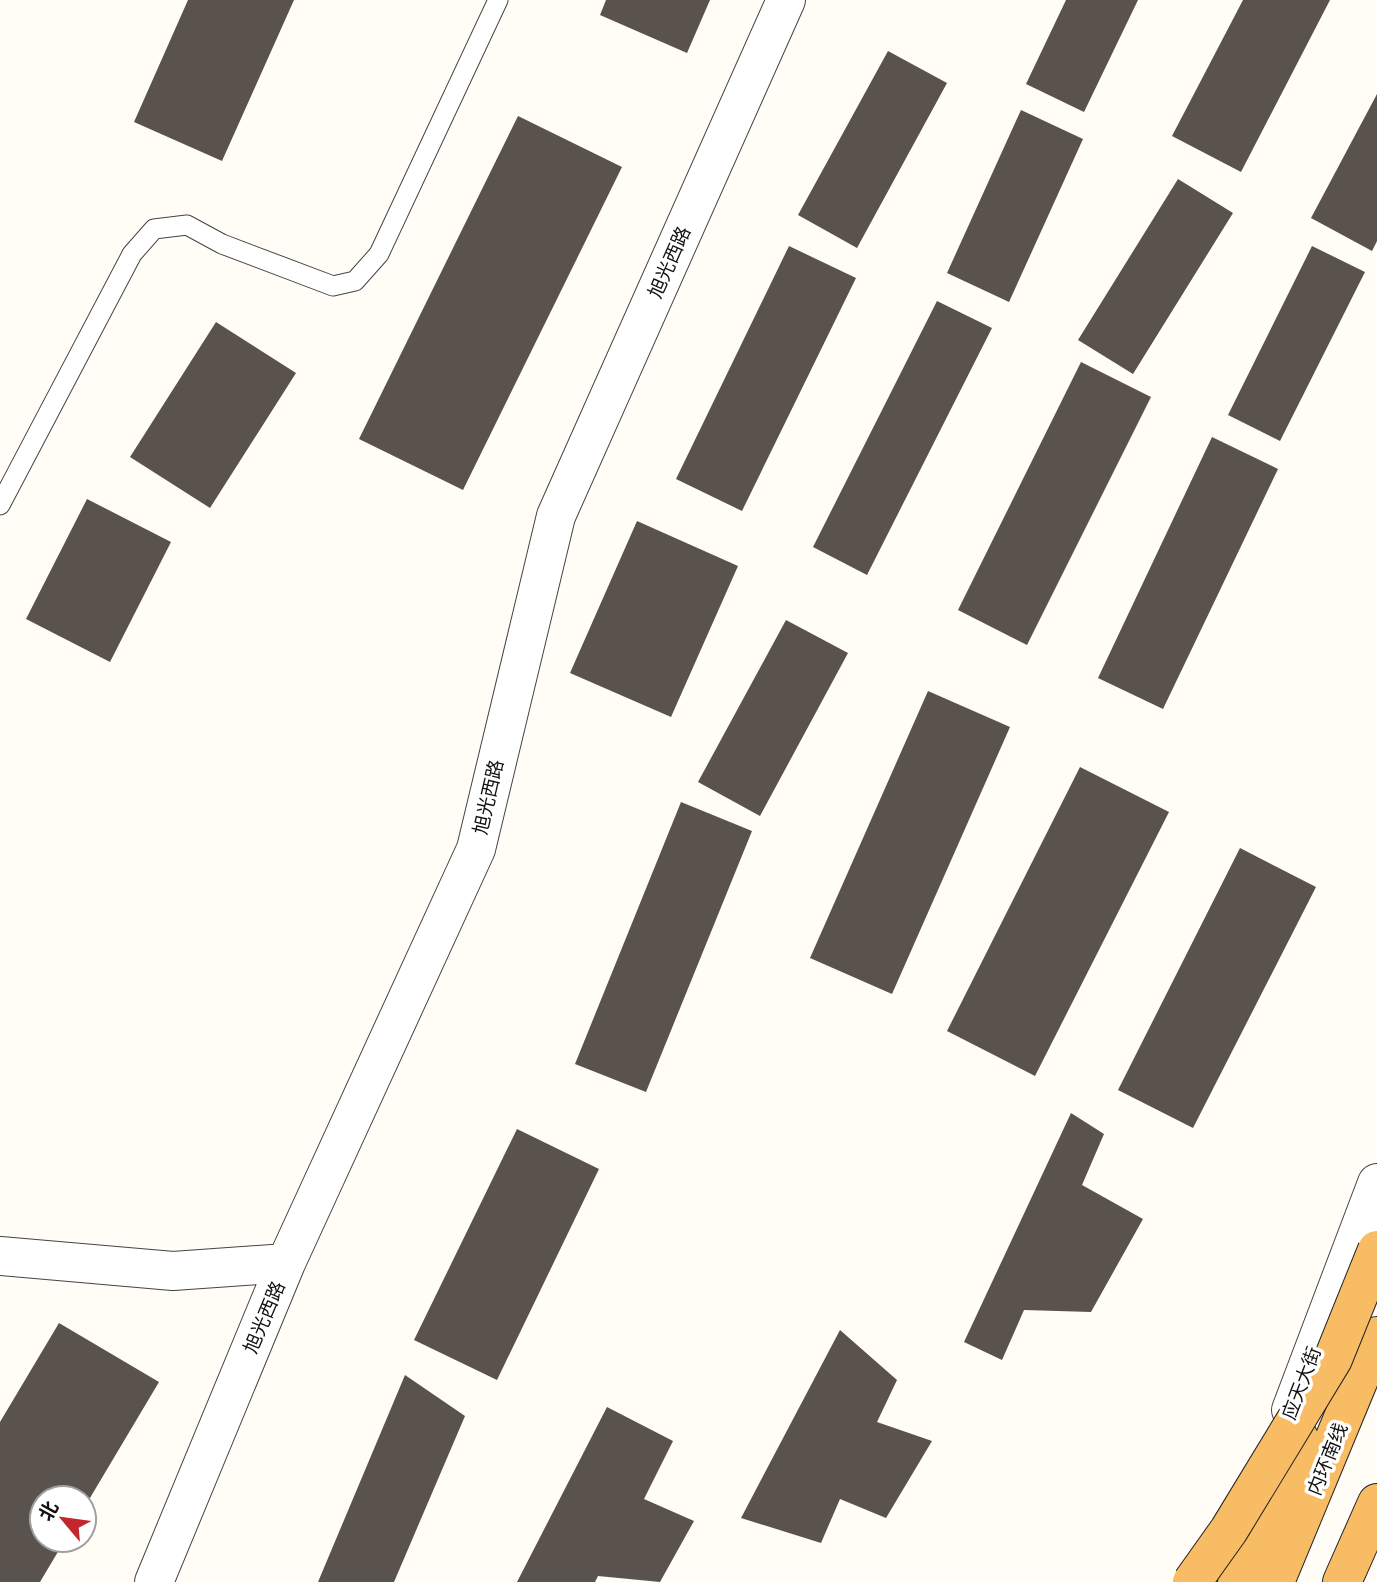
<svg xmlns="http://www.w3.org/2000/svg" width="1377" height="1582" font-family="'Source Serif 4','Noto Sans SC',serif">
	<rect width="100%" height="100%" fill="#fffdf5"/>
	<path fill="#5a524d" d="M188 0H294L222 161 134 122Z
		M606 0H710L687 53 600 15Z
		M1066 0H1138L1084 112 1026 84Z
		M1243 0H1330L1241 172 1172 136Z
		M888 51 947 83 857 248 798 215Z
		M1377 94V241L1372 251 1311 218Z
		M1021 110 1083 139 1009 302 947 273Z
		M518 116 622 167 463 490 359 439Z
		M1178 179 1233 213 1133 374 1078 340Z
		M789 246 856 278 742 511 676 479Z
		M1312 246 1365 272 1280 441 1228 415Z
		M937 301 992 328 867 575 813 547Z
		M216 322 296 373 210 508 130 457Z
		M1081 362 1151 397 1027 645 958 610Z
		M1212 437 1278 469 1163 709 1098 678Z
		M87 499 171 542 110 662 26 619Z
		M637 521 738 566 671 717 570 673Z
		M786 620 848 653 760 816 698 782Z
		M928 691 1010 727 892 994 810 958Z
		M1080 767 1169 812 1035 1076 947 1031Z
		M681 802 752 831 646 1092 575 1064Z
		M1240 848 1316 887 1193 1128 1118 1090Z
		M1071 1113 1104 1134 1082 1185 1143 1219 1091 1312 1024 1310 1002 1360 964 1342Z
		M517 1129 599 1169 497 1380 414 1340Z
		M59 1323 159 1382 84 1508V1498H42V1540H65L40 1582H0V1422Z
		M840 1330 897 1380 877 1422 932 1441 886 1518 840 1499 821 1543 741 1518Z
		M405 1375 465 1416 394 1582H318Z
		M607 1407 673 1441 644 1499 694 1521 660 1582 598 1576 595 1582H517Z"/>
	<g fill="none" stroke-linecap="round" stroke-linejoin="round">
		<defs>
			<path id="service" d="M0 505 132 254 154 229 187 225 222 244 333 286 355 281 379 254 498 0"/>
			<path id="minor" d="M0 1256 173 1271 286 1263
				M154 1582 286 1263 476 849 556 516 786 0"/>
			<path id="tertiary" d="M1291 1410 1377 1183"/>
			<path id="trunk" d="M1237 1582 1299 1438
				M1275 1582 1377 1336
				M1342 1582 1377 1503"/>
		</defs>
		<use href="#service" stroke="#444" stroke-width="21"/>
		<use href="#minor" stroke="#444" stroke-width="40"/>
		<use href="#tertiary" stroke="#444" stroke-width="40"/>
		<use href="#trunk" stroke="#222" stroke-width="40"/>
		<use href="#service" stroke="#fff" stroke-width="19"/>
		<use href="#minor" stroke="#fff" stroke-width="38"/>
		<use href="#tertiary" stroke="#fff" stroke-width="38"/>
		<use href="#trunk" stroke="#f7bc64" stroke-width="38"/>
		<defs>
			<path id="trunk-bridge" d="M1192 1582 1229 1530 1333 1359 1377 1250"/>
		</defs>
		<use href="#trunk-bridge" stroke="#222" stroke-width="40" stroke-linecap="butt"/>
		<use href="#trunk-bridge" stroke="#f7bc64" stroke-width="38"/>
	</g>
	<g text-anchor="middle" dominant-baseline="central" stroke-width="7" stroke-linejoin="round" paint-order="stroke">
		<g font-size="19" fill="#111" stroke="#fff">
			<text transform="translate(669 262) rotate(-66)">旭光西路</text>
			<text transform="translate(488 797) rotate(-77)">旭光西路</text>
			<text transform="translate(264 1317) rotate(-67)">旭光西路</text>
			<text transform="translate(1301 1383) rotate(-69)">应天大街</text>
			<text transform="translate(1327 1459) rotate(-68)">内环南线</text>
		</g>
	</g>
	<g transform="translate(63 1519) rotate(299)"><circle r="33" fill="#ffffff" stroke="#a0a0a0" stroke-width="2"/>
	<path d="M0-5L12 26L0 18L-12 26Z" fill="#c4262e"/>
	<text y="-10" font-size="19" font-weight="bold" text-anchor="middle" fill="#111111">北</text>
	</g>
</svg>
